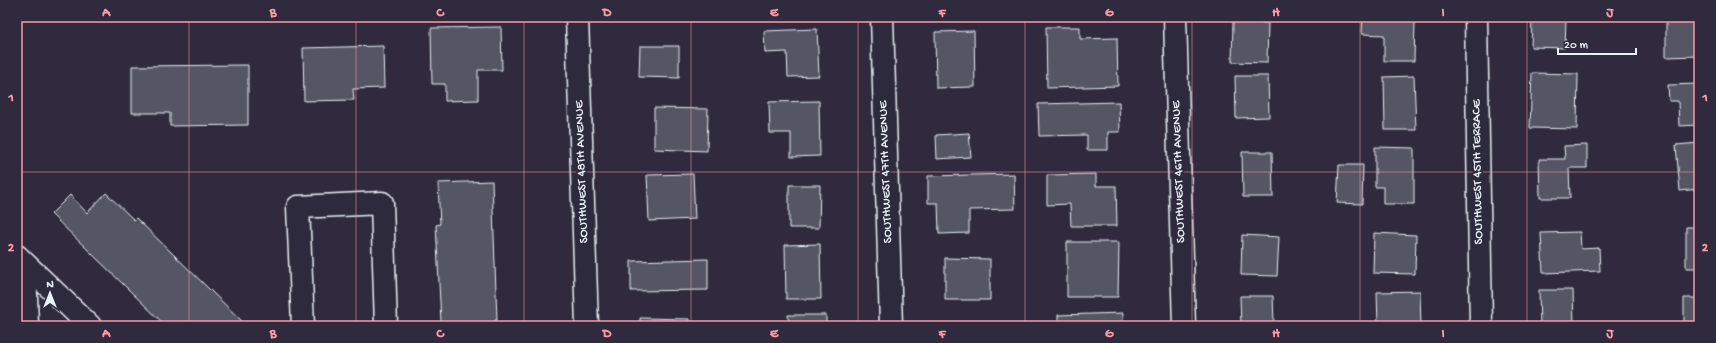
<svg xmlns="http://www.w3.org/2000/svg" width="1716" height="343" font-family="'Gochi Hand',sans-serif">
	<rect width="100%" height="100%" fill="#2f2a3d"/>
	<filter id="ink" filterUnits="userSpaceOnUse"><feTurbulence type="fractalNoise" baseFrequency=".025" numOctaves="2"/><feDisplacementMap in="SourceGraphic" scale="8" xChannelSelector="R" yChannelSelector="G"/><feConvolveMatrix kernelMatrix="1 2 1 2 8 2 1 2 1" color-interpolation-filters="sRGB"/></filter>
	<g filter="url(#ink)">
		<path fill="#575565" stroke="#e8f1f8" d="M1363 17H1387V20L1415 21 1414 61H1384V35L1362 34Z
			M1666 17H1699V56L1666 57Z
			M1532 18 1566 19 1565 48 1531 47Z
			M1233 22 1268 23 1267 63 1232 62Z
			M501 27 502 70H478V100L445 101V84H432L431 28Z
			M1046 27H1080V39L1117 38 1118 86 1047 88Z
			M817 29 819 76 788 77 787 52 765 53 764 31Z
			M974 31 975 87 936 88 935 32Z
			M383 46 384 88 353 89 354 100 304 101 303 48Z
			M640 46H679V78L639 77Z
			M248 65V125L170 126V113H132V66Z
			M1532 73 1578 74 1577 129 1530 128Z
			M1235 76H1268L1269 117 1236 118Z
			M1414 76 1416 130H1385L1384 77Z
			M1699 84V125L1679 126 1678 101H1669L1668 85Z
			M819 101 820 156 791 157V133H770L769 102Z
			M1119 102 1120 132H1108V150H1087V135L1039 136 1038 104Z
			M654 108 708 109 707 151 654 149Z
			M969 133 971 157 937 159 936 135Z
			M1699 143V189L1680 191 1676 145Z
			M1587 145V168H1569L1570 198H1540L1539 159H1565L1564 146Z
			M1375 147 1414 148V204H1383V187H1375Z
			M1242 152H1272L1273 197H1243Z
			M1339 165H1363L1362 204 1337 203Z
			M693 174 695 219 649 221 647 175Z
			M1014 174 1015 209 969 210V233L939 234 938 203H928V176Z
			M1096 174V186H1116L1117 226H1071L1070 204 1047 205V175Z
			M492 181 497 320H495L496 326H439V322H441L436 225 440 224 438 183Z
			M789 185H820L819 228H789Z
			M106 193 134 220 136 218 247 326H166L51 214 70 195 87 213Z
			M1686 227H1699V268H1686Z
			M1580 232 1581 249 1599 248 1600 271 1543 273 1541 233Z
			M1374 233 1416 235 1415 274 1373 273Z
			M1242 235 1279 237 1277 276 1241 275Z
			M1067 242H1119L1118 297H1067Z
			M820 244 821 299H786L785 245Z
			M945 258 990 259V300H945Z
			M708 259V290L631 291V261Z
			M1539 290H1573L1574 326H1540Z
			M1420 291 1421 326H1378L1377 292Z
			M1240 296H1273L1274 324H1267V326H1241Z
			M1684 298H1699V326H1684Z
			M1123 313V326H1058V315Z
			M788 315H826V326H789Z
			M640 318 689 319V326H640Z"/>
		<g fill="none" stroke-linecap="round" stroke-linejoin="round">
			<defs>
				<path id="street" d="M882 17 891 326
					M1175 17 1184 326
					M1476 17 1481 326
					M17 256 90 326
					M25 264 27 326
					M303 326 298 207 382 203 386 326"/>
				<path id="secondary" d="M577 17 587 326"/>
			</defs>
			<use href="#street" stroke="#e8f1f8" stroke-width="25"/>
			<use href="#secondary" stroke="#e8f1f8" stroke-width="25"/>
			<use href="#street" stroke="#2f2a3d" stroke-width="22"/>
			<use href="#secondary" stroke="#2f2a3d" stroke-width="22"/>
		</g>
	</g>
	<path fill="none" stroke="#ff9aa2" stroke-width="1" stroke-opacity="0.55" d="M189 17V326M356 17V326M524 17V326M691 17V326M858 17V326M1025 17V326M1192 17V326M1360 17V326M1527 17V326M17 172H1699"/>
	<g text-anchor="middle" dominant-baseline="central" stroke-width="3.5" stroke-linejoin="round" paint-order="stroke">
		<g font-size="13" fill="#e8f1f8" stroke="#2f2a3d">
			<text transform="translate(582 172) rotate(-92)">SOUTHWEST 48TH AVENUE</text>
			<text transform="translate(886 172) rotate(-92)">SOUTHWEST 47TH AVENUE</text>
			<text transform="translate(1179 172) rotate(-92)">SOUTHWEST 46TH AVENUE</text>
			<text transform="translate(1478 172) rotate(-91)">SOUTHWEST 45TH TERRACE</text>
		</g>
	</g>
	<rect width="1716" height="343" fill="none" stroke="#2f2a3d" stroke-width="44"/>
	<g transform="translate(50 293)" stroke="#2f2a3d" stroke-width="3" paint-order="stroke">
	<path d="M0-3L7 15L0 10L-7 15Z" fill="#e8f1f8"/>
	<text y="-6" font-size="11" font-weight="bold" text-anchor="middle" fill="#e8f1f8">N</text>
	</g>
	<path d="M1558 48v6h78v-6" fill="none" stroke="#e8f1f8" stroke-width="2"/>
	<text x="1564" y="48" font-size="12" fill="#e8f1f8" stroke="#2f2a3d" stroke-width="3" paint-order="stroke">20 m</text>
	<rect x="22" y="22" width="1672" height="299" fill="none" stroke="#ff9aa2" stroke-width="1.5"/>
	<g font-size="13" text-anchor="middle" font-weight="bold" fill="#ff9aa2">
		<text x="106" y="16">A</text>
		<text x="273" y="16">B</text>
		<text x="440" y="16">C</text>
		<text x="607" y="16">D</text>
		<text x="774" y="16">E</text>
		<text x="942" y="16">F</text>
		<text x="1109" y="16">G</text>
		<text x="1276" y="16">H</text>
		<text x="1443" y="16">I</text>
		<text x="1610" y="16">J</text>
		<text x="11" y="101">1</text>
		<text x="1705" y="101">1</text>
		<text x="11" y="251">2</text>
		<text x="1705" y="251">2</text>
		<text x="106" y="337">A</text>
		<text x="273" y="337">B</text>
		<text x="440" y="337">C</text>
		<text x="607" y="337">D</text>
		<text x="774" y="337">E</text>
		<text x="942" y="337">F</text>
		<text x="1109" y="337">G</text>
		<text x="1276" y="337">H</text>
		<text x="1443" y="337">I</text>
		<text x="1610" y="337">J</text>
	</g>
</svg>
